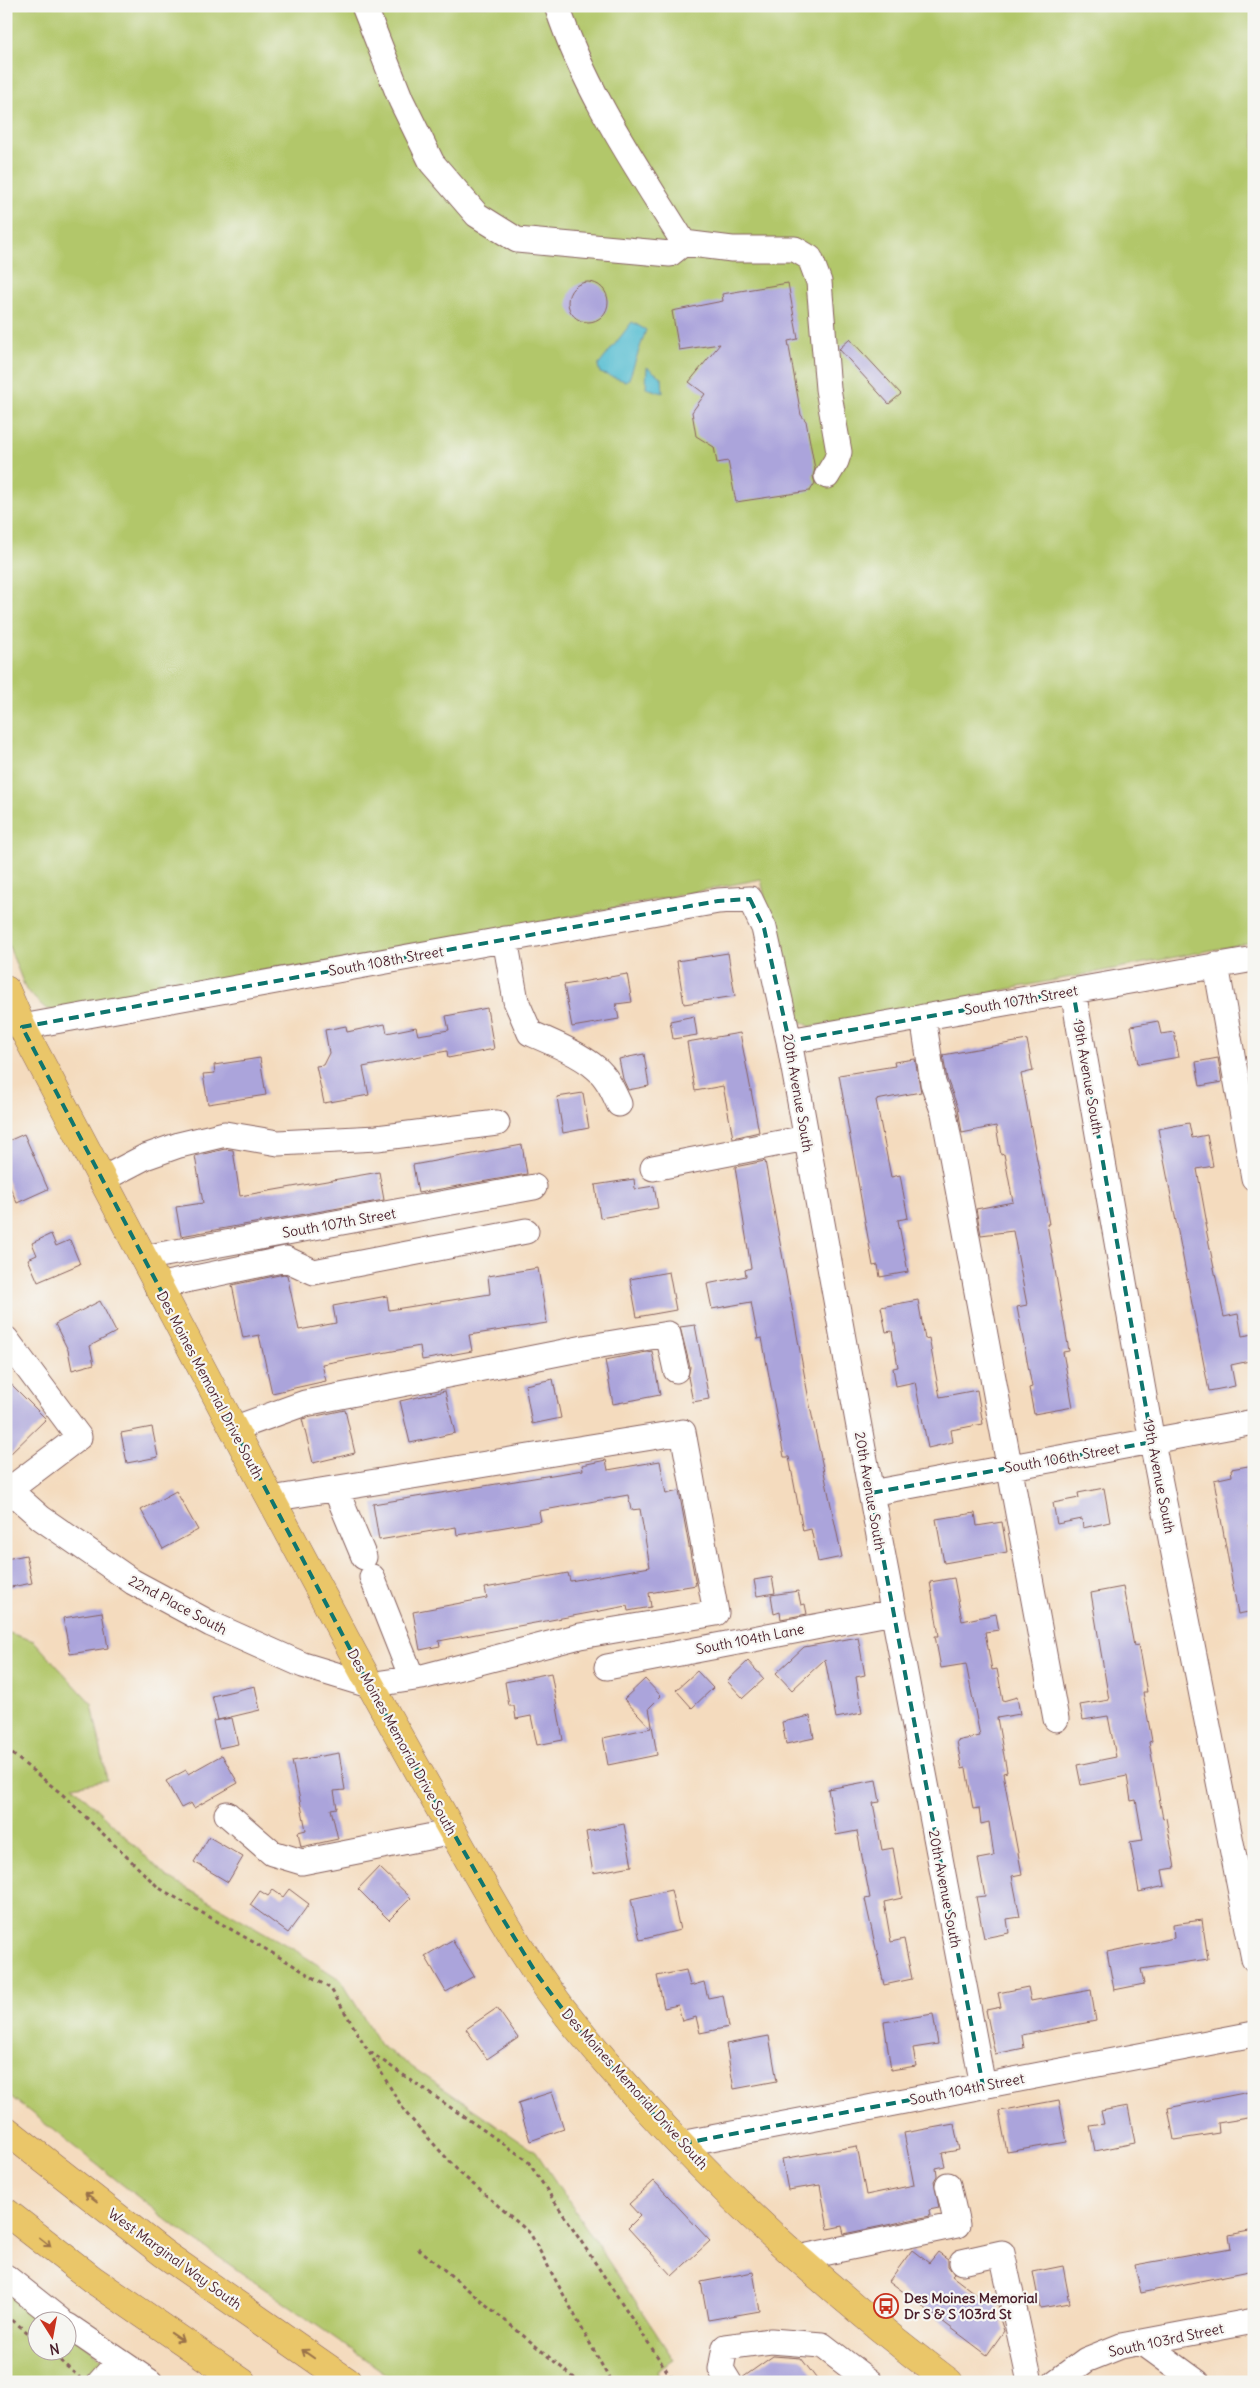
<svg xmlns="http://www.w3.org/2000/svg" width="1260" height="2388" font-family="Delius,sans-serif">
	<rect width="100%" height="100%" fill="#f6f6f2"/>
	<filter id="ink" filterUnits="userSpaceOnUse"><feTurbulence type="fractalNoise" baseFrequency=".02" numOctaves="2"/><feDisplacementMap in="SourceGraphic" scale="10" xChannelSelector="R" yChannelSelector="G"/><feConvolveMatrix kernelMatrix="1 2 1 2 8 2 1 2 1" color-interpolation-filters="sRGB"/></filter>
	<filter id="wash" filterUnits="userSpaceOnUse"><feTurbulence type="fractalNoise" baseFrequency=".0096" numOctaves="4" result="noise"/><feDisplacementMap in="SourceGraphic" scale="20" xChannelSelector="R" yChannelSelector="G"/><feGaussianBlur stdDeviation="1.12" result="paint"/><feColorMatrix in="noise" values="0 0 0 0 0 0 0 0 0 0 0 0 0 0 0 0 0 1.4 0 .05"/><feComposite in="paint" operator="in"/></filter>
	<g filter="url(#wash)">
		<rect width="100%" height="100%" fill="#f4dbbe"/>
		<path fill="#b2c76b" stroke="#7e734b" d="M6 6H1254V942L811 1027 789 1015 761 879 80 1013 46 1009 26 990 6 939Z
			M6 1632 34 1641 92 1704 107 1780 73 1786 167 1877 295 1950 341 1980 380 2045 536 2152 674 2360 657 2371 661 2382H398L180 2230 6 2093Z
			M6 2287 51 2320H38V2350H68V2333L134 2382H6Z"/>
		<path fill="#56bed2" stroke="#506e7e" d="M632 322 646 330 629 379 625 381 600 373 598 366Z
			M647 367 662 378 663 393 646 388Z"/>
		<g id="blocks">
			<path fill="#aba4db" d="M568 302a20 20 0 1 1 40 0a20 20 0 1 1-40 0Z
				M788 283 798 339 788 341 801 415 806 421 815 469 813 476 815 483 810 491 736 502 728 461 717 463 714 447 696 436 692 412 705 394 689 382 720 344 679 350 672 311 723 301 722 294Z
				M850 339 901 394 889 404 839 349Z
				M728 953 735 996 684 1004 677 961Z
				M627 974 632 1002 616 1004 619 1019 572 1027 564 985Z
				M487 1008 494 1049 448 1058 447 1051 363 1067 369 1095 324 1103 316 1066 323 1065 329 1053 325 1030 346 1026 347 1032 385 1024 387 1033 416 1027 418 1035 449 1030 446 1016Z
				M694 1016 697 1035 673 1039 670 1021Z
				M1158 1021 1161 1034 1174 1032 1179 1057 1138 1064 1131 1026Z
				M740 1033 759 1132 733 1138 723 1086 695 1091 687 1042Z
				M1027 1040 1033 1071 1021 1074 1049 1224H1047L1069 1351 1063 1352 1073 1407 1034 1414 1029 1388 1032 1387 1017 1307 1027 1305 1013 1231 981 1235 976 1209 1013 1202 1004 1154 1001 1155 996 1126 962 1133 958 1108 947 1079 943 1055Z
				M644 1054 649 1086 628 1090 623 1079 619 1059Z
				M260 1058 266 1095 208 1104 203 1074 215 1073 214 1065Z
				M1218 1058 1222 1082 1200 1086 1196 1062Z
				M915 1059 921 1092 876 1100 891 1177 900 1175 908 1218 898 1220 908 1272 880 1277 878 1265 873 1266 839 1075 895 1066 894 1062Z
				M583 1093 589 1128 563 1133 557 1097Z
				M1189 1123 1192 1138 1207 1135 1213 1166 1197 1169 1207 1224H1205L1224 1317 1238 1314 1242 1336 1254 1334V1360L1231 1365 1235 1386 1209 1391 1158 1129Z
				M24 1134 48 1189 17 1203 6 1178V1142Z
				M522 1145 527 1174 418 1193 413 1165Z
				M225 1149 233 1150 240 1196 379 1172 384 1200 181 1236 176 1207 203 1203 195 1156Z
				M765 1161 811 1411 842 1557 818 1562 811 1529 803 1531 789 1457H784L762 1338 758 1339 751 1302 712 1309 707 1284 746 1276 745 1270 751 1268 735 1167Z
				M634 1179 635 1189 654 1186 658 1208 600 1218 595 1185Z
				M51 1234 56 1246 70 1240 80 1264 38 1282 28 1259 37 1255 32 1243Z
				M538 1268 547 1323 469 1335 472 1351 422 1360 420 1346 322 1364 326 1381 272 1393 259 1335 243 1338 232 1285 284 1274 287 1275 299 1330 336 1323 333 1306 387 1296 389 1310 490 1294 488 1276Z
				M669 1272 676 1310 637 1317 630 1279Z
				M918 1300 925 1339 929 1338 940 1397 977 1390 983 1424 951 1430 953 1442 928 1448 915 1382 896 1386 893 1368 898 1367 892 1331 886 1332 881 1307Z
				M100 1301 116 1332 90 1346 94 1364 72 1370 68 1350 55 1324Z
				M695 1325 709 1399 693 1402 688 1377 690 1367 680 1327Z
				M652 1351 660 1395 613 1404 605 1360Z
				M6 1379 46 1419 6 1458Z
				M553 1379 561 1418 532 1424 525 1385Z
				M445 1391 455 1433 410 1443 400 1401Z
				M345 1410 355 1453 313 1463 302 1419Z
				M152 1427 158 1457 127 1463 121 1433Z
				M606 1460 608 1470 660 1461 666 1494 679 1491 696 1585 649 1593 651 1607 628 1611 627 1606 513 1627 439 1641 440 1646 420 1650 413 1612 487 1598 485 1588 568 1573 570 1581 650 1567 640 1509 631 1510 628 1495 539 1511 541 1521 457 1535 456 1527 379 1540 373 1504 583 1470 582 1465Z
				M1254 1465V1524L1248 1525 1254 1557V1611L1238 1614 1214 1480 1232 1476 1231 1469Z
				M1104 1488 1110 1522 1083 1528 1082 1519 1057 1524 1053 1503 1079 1498 1078 1493Z
				M176 1491 198 1530 163 1549 141 1510Z
				M975 1513 977 1526 1002 1522 1007 1552 944 1563 936 1519Z
				M26 1555 32 1583 6 1588V1559Z
				M772 1577 775 1593 757 1596 754 1580Z
				M954 1578 962 1621 996 1614 999 1630 985 1632 992 1670 997 1669 1003 1701 1017 1697 1020 1714 997 1718 1007 1772 1003 1773 1022 1874 1012 1876 1020 1917 1007 1919 1009 1933 984 1938 976 1897 985 1896 978 1859 994 1856 989 1822 981 1824 979 1808 973 1809 966 1768 962 1769 957 1741 980 1736 966 1664 941 1668 935 1636H939L930 1582Z
				M1123 1587 1134 1646 1138 1645 1147 1692H1143L1152 1741 1149 1742 1163 1819 1166 1818 1175 1868 1162 1870 1165 1886 1139 1892 1130 1842 1143 1840 1136 1800 1131 1801 1127 1776 1081 1785 1077 1765 1116 1757 1108 1716 1083 1720 1080 1705 1109 1700 1091 1593Z
				M798 1591 801 1605 805 1604 807 1614 781 1619 780 1612 774 1614 771 1595Z
				M102 1612 108 1648 70 1654 63 1618Z
				M858 1637 865 1675 856 1677 862 1713 836 1718 825 1659 792 1690 776 1673 804 1647Z
				M748 1661 764 1679 743 1698 727 1681Z
				M697 1671 713 1688 692 1708 676 1690Z
				M551 1673 563 1740 537 1745 531 1716 516 1719 514 1706H509L505 1682Z
				M645 1679 661 1696 649 1708 657 1755 608 1765 603 1738 651 1728 624 1699Z
				M255 1686 260 1710 218 1720 212 1696Z
				M810 1716 814 1738 786 1744 782 1722Z
				M232 1718 238 1744 219 1748 213 1721Z
				M339 1753 345 1790 334 1791 337 1808 331 1809 338 1839 301 1847 298 1832 306 1830 292 1761Z
				M222 1755 238 1783 194 1808 191 1803 181 1808 166 1781 186 1770 188 1774Z
				M876 1780 880 1802 873 1803 882 1850 893 1848 902 1898 884 1902 891 1942 904 1939 912 1979 884 1985 865 1899 870 1898 857 1831 836 1835 828 1789Z
				M624 1824 632 1866 593 1873 586 1832Z
				M209 1837 243 1857 228 1882 194 1862Z
				M379 1867 411 1898 389 1920 358 1889Z
				M289 1889 309 1904 288 1933 250 1905 260 1891 268 1896 273 1890 283 1897Z
				M671 1890 680 1930 640 1940 631 1899Z
				M1202 1920 1208 1959 1141 1969 1144 1984 1114 1990 1107 1952 1174 1938 1173 1924Z
				M452 1940 474 1976 446 1992 425 1956Z
				M686 1970 690 1986 704 1982 708 1998 723 1995 729 2027 700 2033 696 2017 682 2021 678 2005 664 2008 657 1976Z
				M1028 1987 1031 2001 1091 1990 1096 2021 1022 2035 1024 2048 995 2054 986 2010 1001 2007 998 1993Z
				M497 2008 518 2038 487 2059 466 2029Z
				M933 2014 938 2044 913 2048 916 2066 891 2070 884 2022Z
				M769 2036 777 2081 734 2089 726 2044Z
				M1254 2091V2117L1218 2123 1219 2133 1174 2140 1168 2108Z
				M552 2092 564 2129 530 2141 518 2103Z
				M1059 2100 1067 2142 1007 2152 999 2111Z
				M1128 2106 1135 2143 1095 2151 1090 2126 1104 2124 1101 2111Z
				M954 2124 959 2150 942 2153 945 2166 936 2168 937 2176 934 2181 939 2208 929 2210 930 2216 844 2234 842 2226 828 2229 820 2185 788 2190 782 2159 857 2146 866 2195 914 2185 904 2133Z
				M654 2181 710 2241 672 2276 628 2228 640 2216 629 2204Z
				M1254 2230V2270L1141 2293 1135 2265 1231 2248 1229 2235Z
				M912 2250 929 2263 938 2252 948 2259V2266L954 2274 952 2276 986 2302 989 2299 999 2306 998 2313 1004 2331 987 2355 889 2281Z
				M1063 2266 1070 2303 1040 2308 1033 2272Z
				M753 2272 760 2311 708 2320 701 2282Z
				M773 2356 801 2358 819 2382H743L742 2378Z"/>
		</g>
	</g>
	<g filter="url(#ink)">
		<use href="#blocks" fill-opacity="0" stroke="#86615e" stroke-width="1"/>
		<g fill="none" stroke-linecap="round" stroke-linejoin="round">
			<defs>
				<path id="minor" d="M364 6 401 100 432 163 477 215 517 240 670 254 684 243 732 249H795L810 258 819 282 828 389 839 452 836 461 827 476
					M557 6C585 92 637 167 684 243
					M505 939 516 1001 530 1033C551 1042 580 1054 596 1068 607 1077 613 1091 619 1104
					M1216 965 1254 1178
					M1073 991 1152 1442 1254 1959
					M923 1017 933 1083 944 1113 1056 1719
					M22 1027 718 901 750 899 764 928 789 1041 871 1493 983 2086
					M789 1041 1254 959
					M653 1168 806 1138
					M101 1180 145 1157 179 1145 225 1134 278 1143 377 1138 497 1123
					M143 1258 534 1187
					M157 1286 286 1259 314 1272 526 1231
					M6 1339 79 1437 9 1490
					M233 1429 305 1403 589 1347 668 1334 676 1370
					M6 1487 41 1518 133 1582 211 1624 303 1665 369 1685 422 1677 580 1636 716 1613 683 1432 271 1499
					M336 1490 364 1557
					M871 1493 1254 1422
					M372 1577 412 1678
					M607 1667 893 1612
					M227 1814 272 1853 302 1862 453 1832
					M680 2144 1254 2034
					M798 2258 957 2225 948 2185
					M962 2262 1002 2253 1030 2382
					M6 2277 60 2320
					M68 2326 150 2382
					M1142 2342 1197 2382
					M100 2382 119 2361
					M729 2382 721 2369 725 2347 771 2341 822 2345 870 2382
					M1056 2382 1086 2360 1121 2346 1254 2321"/>
				<path id="major" d="M6 990 22 1027C125 1225 229 1421 334 1617 374 1694 417 1768 459 1843 495 1906 530 1970 576 2026 685 2160 812 2279 949 2382"/>
				<path id="highway" d="M6 2130 163 2253 348 2382
					M6 2212 92 2279 242 2382"/>
			</defs>
			<use href="#minor" stroke="#86615e" stroke-width="27"/>
			<use href="#major" stroke="#86615e" stroke-width="29"/>
			<use href="#highway" stroke="#86615e" stroke-width="29"/>
			<path stroke="#86615e" stroke-width="3" stroke-dasharray="4 4" stroke-linecap="butt" d="M6 1749 63 1795 159 1888 288 1962 331 1989 405 2112 460 2173 530 2233 611 2382
				M370 2052 527 2160 673 2380
				M418 2248 579 2382
				M6 2315 38 2341
				M48 2350 80 2378"/>
			<use href="#minor" stroke="#fff" stroke-width="25"/>
			<use href="#major" stroke="#eac669" stroke-width="28"/>
			<use href="#highway" stroke="#eac669" stroke-width="28"/>
		</g>
		<defs><path id="oneway-shaft" d="M-6 0H5M1.5-3L5.5 0L1.5 3" fill="none" stroke-width="1.6" stroke-linecap="round" stroke-linejoin="round" transform="scale(1.25)"/></defs>
		<g stroke="#9a724a">
			<use href="#oneway-shaft" transform="translate(91 2197) rotate(-143)"/>
			<use href="#oneway-shaft" transform="translate(45 2242) rotate(38)"/>
			<use href="#oneway-shaft" transform="translate(177 2337) rotate(34)"/>
			<use href="#oneway-shaft" transform="translate(308 2354) rotate(-145)"/>
		</g>
	</g>
	<path fill="none" stroke="#0f766e" stroke-width="4" stroke-dasharray="10 6" stroke-linejoin="round" d="M750 899 764 928 789 1041 1073 991 1152 1442 871 1493 983 2086 680 2144 575 2026 536 1973 498 1911 369 1685 22 1027 718 901Z"/>
	<defs>
		<symbol id="bus-ring" viewBox="-11 -11 22 22"><circle r="9.5" fill="#f6f6f2" stroke="#c8321e" stroke-width="1.5"/><path d="M-5-6H5V4H4V6H2V4H-2V6H-4V4H-5ZM-3.5-4V0h7V-4ZM-3.5 1.2v1.5H-2V1.2ZM2 1.2v1.5H3.5V1.2Z" fill="#c8321e"/></symbol>
	</defs>
	<g fill-rule="evenodd">
		<use href="#bus-ring" x="872" y="2292" width="28" height="28"/>
	</g>
	<g text-anchor="middle" dominant-baseline="central" stroke-width="4.5" stroke-linejoin="round" paint-order="stroke">
		<g font-size="14" fill="#4a1f2b" stroke="#f6f6f2">
			<text transform="translate(386 961) rotate(-10)">South 108th Street</text>
			<text transform="translate(1021 1000) rotate(-10)">South 107th Street</text>
			<text transform="translate(1088 1077) rotate(80)">19th Avenue South</text>
			<text transform="translate(798 1093) rotate(80)">20th Avenue South</text>
			<text transform="translate(339 1223) rotate(-10)">South 107th Street</text>
			<text transform="translate(210 1385) rotate(62)">Des Moines Memorial Drive South</text>
			<text transform="translate(1062 1458) rotate(-10)">South 106th Street</text>
			<text transform="translate(1159 1476) rotate(79)">19th Avenue South</text>
			<text transform="translate(870 1491) rotate(80)">20th Avenue South</text>
			<text transform="translate(178 1605) rotate(28)">22nd Place South</text>
			<text transform="translate(750 1639) rotate(-11)">South 104th Lane</text>
			<text transform="translate(402 1742) rotate(61)">Des Moines Memorial Drive South</text>
			<text transform="translate(945 1889) rotate(79)">20th Avenue South</text>
			<text transform="translate(635 2089) rotate(48)">Des Moines Memorial Drive South</text>
			<text transform="translate(967 2089) rotate(-11)">South 104th Street</text>
			<text transform="translate(175 2259) rotate(36)">West Marginal Way South</text>
			<text transform="translate(1166 2340) rotate(-12)">South 103rd Street</text>
		</g>
		<g font-size="14" font-weight="bold" fill="#4a1f2b" stroke="#f6f6f2" text-anchor="start">
			<text x="904" y="2298">Des Moines Memorial<tspan x="904" dy="16">Dr S &amp; S 103rd St</tspan></text>
		</g>
	</g>
	<rect width="1260" height="2388" fill="none" stroke="#f6f6f2" stroke-width="25"/>
	<g transform="translate(52 2336) rotate(169)"><circle r="24" fill="#f6f6f2" stroke="#b1a0a2"/>
	<path d="M0-4L9 19L0 12L-9 19Z" fill="#c8321e"/>
	<text y="-8" font-size="14" font-weight="bold" text-anchor="middle" fill="#4a1f2b">N</text>
	</g>
</svg>
